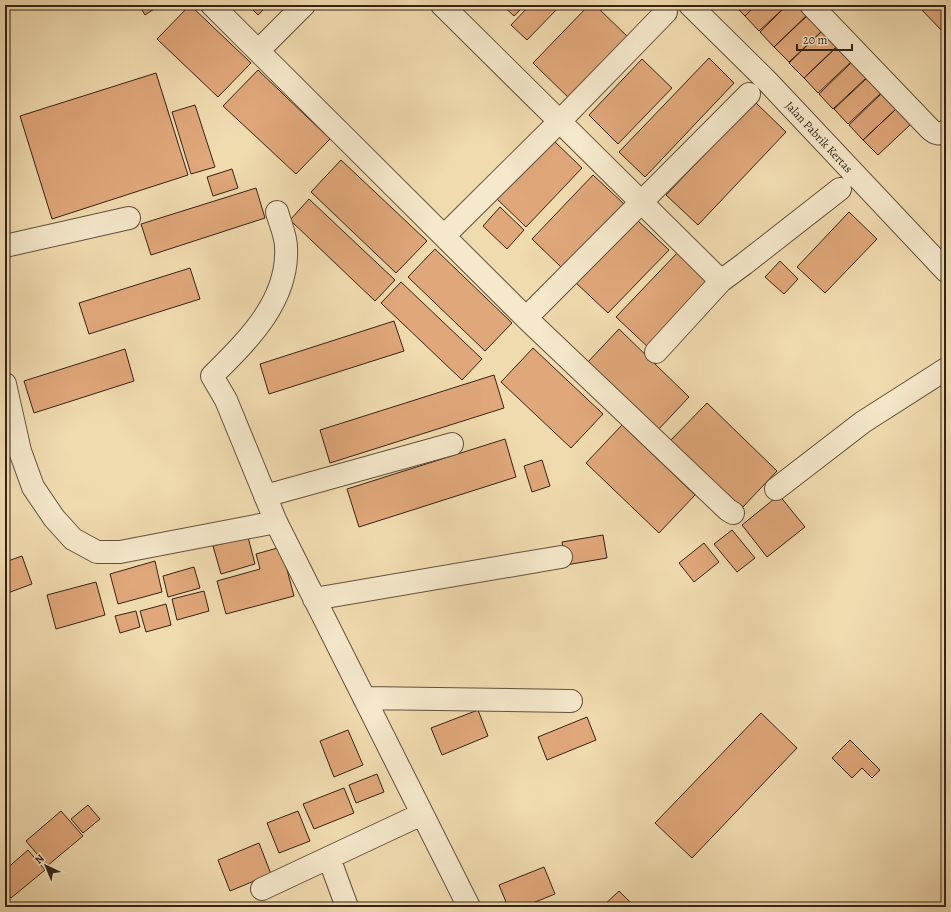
<svg xmlns="http://www.w3.org/2000/svg" width="951" height="912" viewBox="0 0 951 912" font-family="Alegreya,serif">
<style>
.building{fill:#e0a77a;stroke:#342316}
.lines{fill:none;stroke-linecap:round;stroke-linejoin:round}
.minor-casing{stroke:#63513c;stroke-width:24}
.minor{stroke:#f5e8cb;stroke-width:22}
.labels{text-anchor:middle;stroke-width:3.5;stroke-linejoin:round;paint-order:stroke}
.street-label{font-size:12px;fill:#342316;stroke:#f5e8cb}
</style>
<rect width="100%" height="100%" fill="#f0dbaf"/>
<filter id="stains"><feTurbulence type="fractalNoise" baseFrequency=".005" numOctaves="4"/><feColorMatrix values="0 0 0 0 .2 0 0 0 0 .09 0 0 0 0 .02 0 0 0 .5 -.17"/></filter>
<radialGradient id="worn" r=".72"><stop offset=".6" stop-color="#630" stop-opacity="0"/><stop offset="1" stop-color="#630" stop-opacity=".3"/></radialGradient>
<path class="building" d="M139,5H160L145,15Z
M190,5L251,63L218,97L157,39Z
M248,5H268L258,15Z
M502,5H525L514,16Z
M530,5H561L527,40L511,25Z
M589,5H595L632,41L574,103L533,63Z
M734,5H756L745,16Z
M756,5H787L759,31L745,16Z
M787,5H797L807,15L774,47L760,32Z
M918,5H946V35L918,6Z
M807,16L822,31L789,62L774,47Z
M822,31L837,46L804,78L789,63Z
M837,47L851,62L818,93L804,78Z
M709,58L734,83L645,177L619,152Z
M642,59L672,88L618,144L589,115Z
M852,62L866,78L833,109L819,94Z
M258,70L330,139L296,174L223,106Z
M156,73L188,175L52,219L20,116Z
M867,78L881,93L848,124L834,109Z
M882,93L896,109L863,140L849,125Z
M755,102L786,132L698,225L666,195Z
M195,105L215,167L191,174L172,112Z
M896,109L911,124L878,155L863,140Z
M552,139L582,168L526,227L496,198Z
M341,160L427,241L396,273L311,192Z
M232,169L238,188L213,196L207,177Z
M593,175L624,204L562,268L532,239Z
M256,188L265,218L151,255L141,224Z
M309,199L395,280L375,301L290,220Z
M500,207L524,230L507,249L483,226Z
M849,212L877,239L825,293L797,267Z
M636,219L669,250L608,313L575,282Z
M435,249L512,323L485,351L408,277Z
M680,250L714,282L650,349L616,317Z
M780,261L798,279L784,294L765,277Z
M190,268L200,299L89,334L79,303Z
M401,282L482,359L462,380L381,303Z
M394,321L404,351L269,394L260,364Z
M619,329L689,397L657,431L586,364Z
M533,348L603,414L571,448L501,382Z
M125,349L134,381L34,413L24,381Z
M494,375L504,408L330,463L320,430Z
M707,403L777,471L741,509L670,441Z
M622,425L695,495L659,533L586,463Z
M505,439L516,477L359,527L347,489Z
M542,460L550,486L532,492L524,466Z
M779,495L805,527L767,557L742,525Z
M732,530L755,558L737,572L714,544Z
M603,535L607,558L566,565L562,542Z
M248,537L255,564L221,574L213,546Z
M704,543L719,562L694,582L679,563Z
M281,547L294,596L226,614L217,581L260,569L256,554Z
M22,556L32,584L5,594V562Z
M155,561L162,592L118,604L110,574Z
M194,567L200,588L168,597L163,576Z
M96,582L105,615L56,629L47,595Z
M204,591L209,611L177,620L172,599Z
M166,604L171,625L146,632L140,611Z
M136,611L140,627L120,633L115,616Z
M478,710L488,736L442,755L431,728Z
M761,713L797,748L692,858L655,823Z
M587,717L596,740L547,760L538,737Z
M348,730L363,765L334,777L320,741Z
M850,740L880,770L872,778L862,768L852,778L832,758Z
M377,774L384,792L356,803L349,785Z
M344,788L354,813L314,829L303,804Z
M88,805L100,819L83,833L71,819Z
M61,811L83,836L47,866L26,841Z
M298,811L310,841L279,853L267,823Z
M259,843L271,874L230,891L218,860Z
M28,850L45,870L11,898L5,891V870Z
M544,867L555,894L523,907H508L499,885Z
M619,891L635,907H602Z"/>
<g class="lines">
<defs>
<path id="minor" d="M212,5L526,318L728,510L733,513
M442,5L721,281L744,264L840,189
M690,5L767,81L946,271
M811,5L930,129C935,134 940,135 946,131
M258,51L304,5
M277,212C280,223 286,236 286,247C289,301 247,341 212,376L226,400L276,522L469,907
M444,236L559,122L666,12
M5,246L129,218
M526,318L749,94
M656,352L721,281
M5,384L20,451L33,487L54,518L73,539L97,552H120L276,522
M776,489L863,422L946,369
M265,496L452,444
M314,599L561,557
M364,698L571,701
M329,858L347,907
M262,889L422,814"/>
</defs>
<use href="#minor" class="minor-casing"/>
<use href="#minor" class="minor"/>
</g>
<g class="labels">
<g class="street-label">
<text transform="translate(819 137) rotate(47)" y="4">Jalan Pabrik Kertas</text>
</g>
</g>
<rect width="951" height="912" fill="none" stroke="#f0dbaf" stroke-width="20"/>
<rect x="6" y="6" width="939" height="900" fill="none" stroke="#342316" stroke-width="2"/>
<rect x="10" y="10" width="931" height="892" fill="none" stroke="#342316"/>
<g transform="translate(46 866) rotate(316)" stroke="#f5e8cb" stroke-width="3" paint-order="stroke">
<path d="M0-3L7 15L0 10L-7 15Z" fill="#342316"/>
<text y="-6" font-size="11" font-weight="bold" text-anchor="middle" fill="#342316">N</text>
</g>
<path d="M797 44v6h55v-6" fill="none" stroke="#342316" stroke-width="2"/>
<text x="803" y="44" font-size="12" fill="#342316" stroke="#f5e8cb" stroke-width="3" paint-order="stroke">20 m</text>
<rect width="100%" height="100%" filter="url(#stains)"/>
<rect width="100%" height="100%" fill="url(#worn)"/>
</svg>
